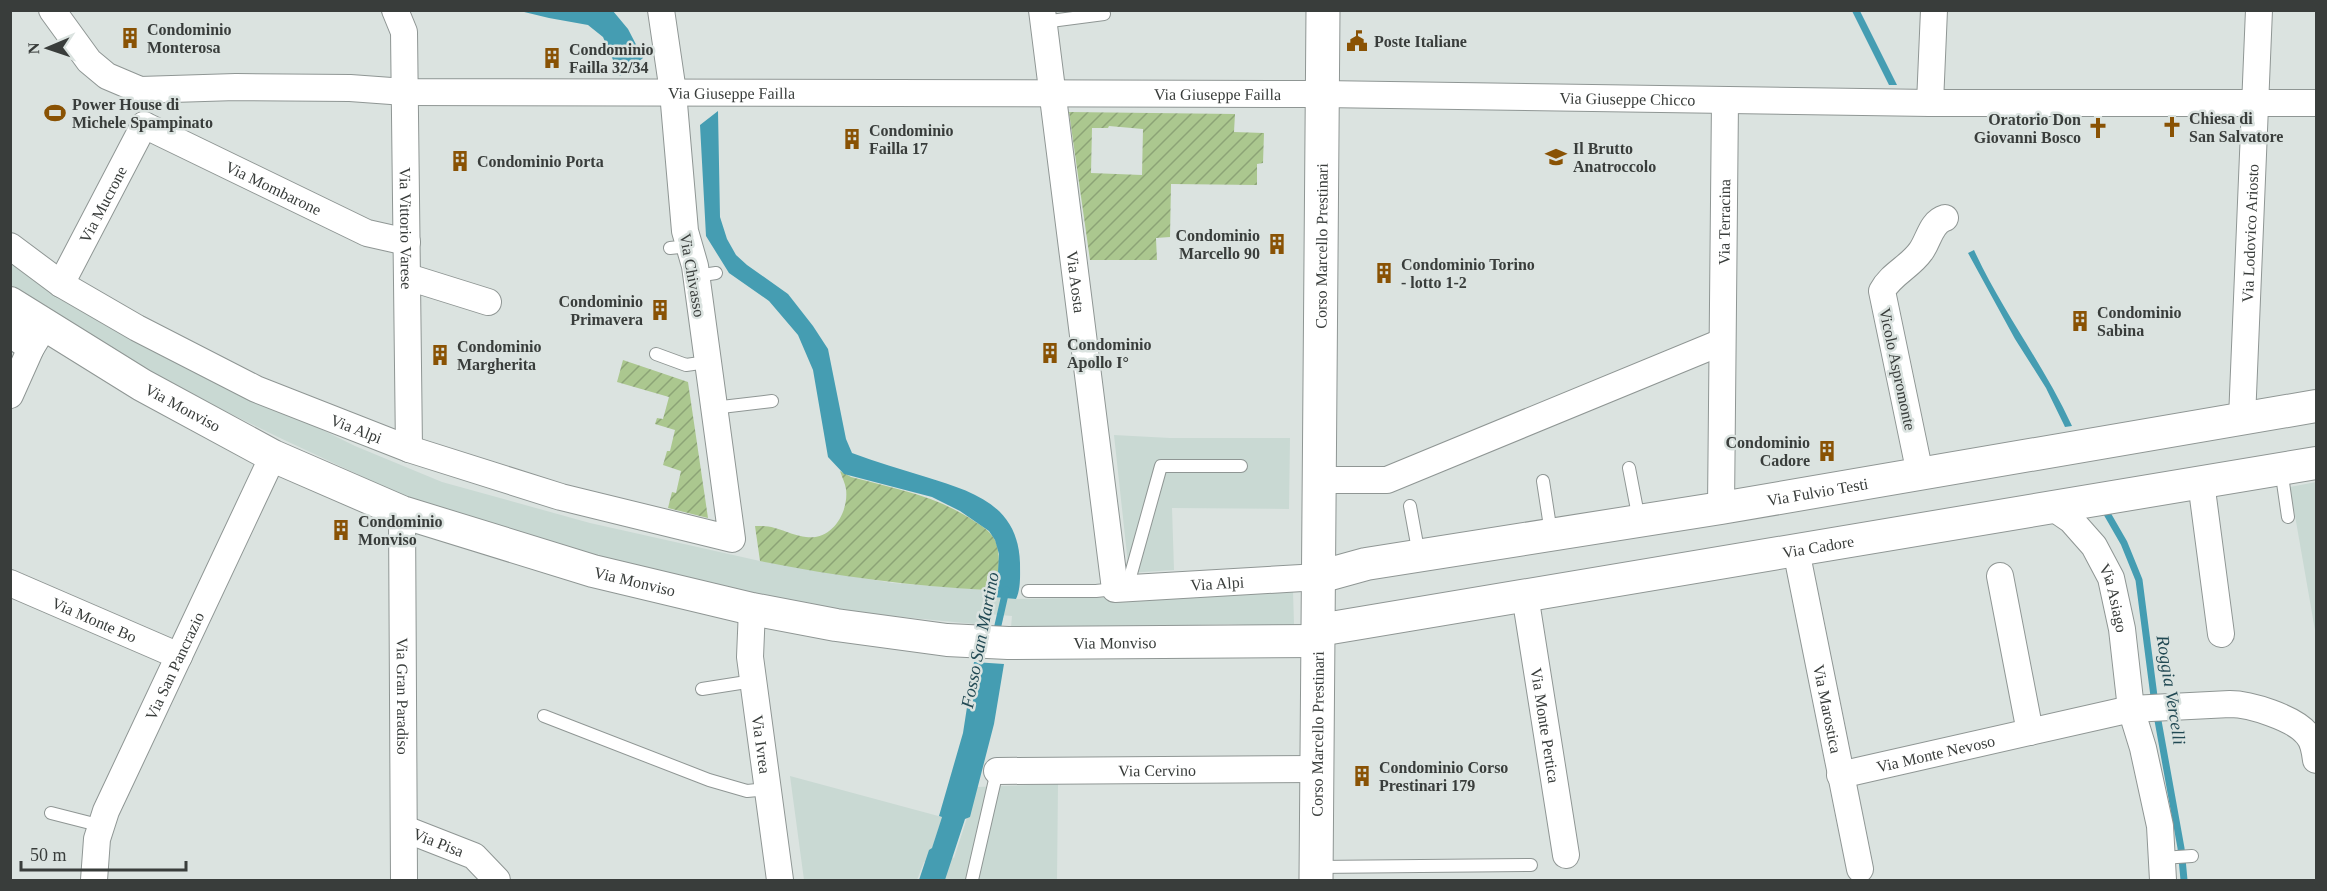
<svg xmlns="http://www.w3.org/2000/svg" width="2327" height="891" viewBox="0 0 2327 891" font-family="Georgia,serif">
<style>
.built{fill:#c9d9d3}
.garden{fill:url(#garden-furrows);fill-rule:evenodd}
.water{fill:#459db2}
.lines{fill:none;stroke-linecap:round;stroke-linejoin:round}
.stream{stroke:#459db2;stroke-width:7}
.service-casing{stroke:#8f9694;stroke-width:14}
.minor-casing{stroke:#8f9694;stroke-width:28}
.tertiary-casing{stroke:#8f9694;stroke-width:34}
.secondary-casing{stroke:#8f9694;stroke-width:35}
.service{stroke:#fff;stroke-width:12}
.minor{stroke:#fff;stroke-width:26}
.tertiary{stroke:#fff;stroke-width:32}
.secondary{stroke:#fff;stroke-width:33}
.labels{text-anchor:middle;stroke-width:5;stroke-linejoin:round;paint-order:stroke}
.poi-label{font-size:16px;font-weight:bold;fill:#393d3b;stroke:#dbe3e0;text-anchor:start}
.street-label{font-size:16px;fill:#393d3b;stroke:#dbe3e0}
.water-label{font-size:18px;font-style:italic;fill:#214953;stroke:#dbe3e0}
</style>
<defs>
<pattern id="garden-furrows" width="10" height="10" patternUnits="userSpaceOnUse" patternTransform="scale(1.5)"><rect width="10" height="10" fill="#abc78f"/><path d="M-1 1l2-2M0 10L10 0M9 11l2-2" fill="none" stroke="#8ca376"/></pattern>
</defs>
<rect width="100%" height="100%" fill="#dbe3e0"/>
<path class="built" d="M10,261L171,355L355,446L442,482L590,523L760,561L893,583L987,590L992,591L993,597L1016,599L1193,596L1293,591L1294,624L1282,627L1228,624L1067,629L1011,627L1012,616L988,614L985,625L808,608L555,548L425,506L278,437L147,373L52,314L11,285Z
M1114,435L1170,438H1290L1289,509L1172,508L1174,570L1129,573Z
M2316,482V636L2290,487Z
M790,776L942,817L932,849L954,858L977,787L1058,784L1057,880H945L948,870L924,862L917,880H804Z"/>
<path class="garden" d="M1069,112L1235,114L1234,132L1264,133L1263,163L1257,164V185L1171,184L1170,237L1156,238L1157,260H1090ZM1109,126L1143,129L1142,175L1091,173L1092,128H1108Z
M623,360L688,382L708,518L668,508L672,492L676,493L681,471L663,465L667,451H670L675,430L655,424L657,418L663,419L669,397L617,382Z
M840,471L851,477C896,489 935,495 974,521C982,526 990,531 995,540C1000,551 999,564 998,576H987V590C911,586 835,576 760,561L755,526C779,525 785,534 806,537C832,541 849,512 846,489C845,483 842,477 840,471Z"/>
<path class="water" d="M520,11H613L628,29L643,58L620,76L603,37L588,25L549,18Z
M1852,11H1860L1897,85H1889Z
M718,111L720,217L727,239L736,255L747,265L788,294L813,326L828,349L846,439L852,453C876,462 901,469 926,477C974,492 1018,505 1020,563C1020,574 1021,589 1016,599L993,597L997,589L999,554L995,540L989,531L960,511L932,497L844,474L828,457L813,370L798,335L769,301L729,273L706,236L700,125Z
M1974,250C2002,311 2044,365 2072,426L2065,427L2046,388L2015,339L1968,253Z
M974,662L1004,664L994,724L970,817L965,819L945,880H919L929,850L932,848L942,817L939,816L963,733Z"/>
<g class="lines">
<path class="stream" d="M2105,510L2124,543L2139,580L2155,704L2181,848L2184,880
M996,634L1006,590"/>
<defs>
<path id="service" d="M1043,22L1104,14
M670,248L689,246
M696,276L716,273
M656,354L686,365L707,362
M713,408L772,401
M1629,468L1639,520
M2281,469L2288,517
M1543,481L1551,533
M1410,506L1419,555
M1127,588L1161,466H1241
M1028,591H1096L1115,589
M702,689L753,681
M544,716L709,780L747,791L768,789
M51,813L102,826
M2162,858L2192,856
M1316,867L1531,865
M972,880L997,771"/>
<g id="minor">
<path id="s1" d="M52,10L89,61L107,76L140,90L236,87L350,88L405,92L1322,94L1930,103H2316"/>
<path id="s2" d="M395,10L404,32L409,449"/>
<path id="s3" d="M1042,10L1115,589L1319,577"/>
<path d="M1930,103L1934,10"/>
<path id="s4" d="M144,125L367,233L407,242"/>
<path id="s5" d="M10,246L61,284L137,328L256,389L409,449L561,497L732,539L695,266L685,231L673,92L661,10"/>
<path d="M408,277L488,302"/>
<path id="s6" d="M61,284L144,125"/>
<path d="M10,334L31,348"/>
<path d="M10,395L31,348L45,325"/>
<path id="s7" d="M2242,419L2259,10"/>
<path d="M1920,474L1882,291C1891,274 1910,267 1921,251C1929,240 1931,222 1945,218"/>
<path d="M1319,480H1387L1722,342"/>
<path d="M2201,482L2221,634"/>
<path id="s8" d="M2052,507L2071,520L2094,546L2111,578L2122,629L2131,709L2143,748L2160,826L2163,880"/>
<path id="s9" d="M1721,508L1725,100"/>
<path id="s10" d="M402,512L404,880"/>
<path id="s11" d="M1796,550L1860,869"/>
<path d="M2000,576L2030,732"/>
<path id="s12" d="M10,583L179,656"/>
<path id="s13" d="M1525,595L1566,855"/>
<path id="s14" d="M752,609L750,657L780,880"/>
<path id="s15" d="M997,771L1317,769"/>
<path id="s16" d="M1840,775L2131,709L2230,704C2250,704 2294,718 2307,734C2313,740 2315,752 2316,760"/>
<path id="s17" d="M405,829L474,856L497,880"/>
<path id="s18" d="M94,880L97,839L106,811L273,456"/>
</g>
<g id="tertiary">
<path id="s19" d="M10,303L142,385L273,456L402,512L593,571L752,609L836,625L947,640L1008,643L1318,641"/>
<path id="s20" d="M1319,577L1366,564L1721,508L2316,406"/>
<path id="s21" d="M1319,630L2316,463"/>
</g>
<g id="secondary">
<path id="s22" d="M1316,880L1323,10"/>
</g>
</defs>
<use href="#service" class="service-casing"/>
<use href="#minor" class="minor-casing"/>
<use href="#tertiary" class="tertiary-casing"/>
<use href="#secondary" class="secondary-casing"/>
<use href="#service" class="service"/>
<use href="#minor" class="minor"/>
<use href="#tertiary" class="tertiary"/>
<use href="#secondary" class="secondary"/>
</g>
<defs>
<symbol id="building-bare" viewBox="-9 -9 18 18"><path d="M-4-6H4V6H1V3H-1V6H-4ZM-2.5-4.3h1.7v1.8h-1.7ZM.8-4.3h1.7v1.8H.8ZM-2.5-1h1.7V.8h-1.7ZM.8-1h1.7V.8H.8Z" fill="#895204" stroke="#dbe3e0" stroke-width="2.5" paint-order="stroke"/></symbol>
<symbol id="civic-bare" viewBox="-9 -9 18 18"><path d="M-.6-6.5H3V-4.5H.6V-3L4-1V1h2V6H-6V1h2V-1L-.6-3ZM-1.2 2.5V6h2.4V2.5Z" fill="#895204" stroke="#dbe3e0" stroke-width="2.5" paint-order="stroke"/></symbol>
<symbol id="stadium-bare" viewBox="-9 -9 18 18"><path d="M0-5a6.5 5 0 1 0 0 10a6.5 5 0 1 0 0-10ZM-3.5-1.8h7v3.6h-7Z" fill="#895204" stroke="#dbe3e0" stroke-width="2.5" paint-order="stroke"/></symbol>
<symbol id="church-bare" viewBox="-9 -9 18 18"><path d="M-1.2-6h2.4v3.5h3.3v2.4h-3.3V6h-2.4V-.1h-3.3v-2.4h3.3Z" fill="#895204" stroke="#dbe3e0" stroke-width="2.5" paint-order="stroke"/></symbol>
<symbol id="school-bare" viewBox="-9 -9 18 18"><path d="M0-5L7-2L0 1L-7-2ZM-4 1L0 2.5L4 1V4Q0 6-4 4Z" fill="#895204" stroke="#dbe3e0" stroke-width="2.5" paint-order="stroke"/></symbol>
</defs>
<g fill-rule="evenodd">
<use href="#building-bare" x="115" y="23" width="30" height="30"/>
<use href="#civic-bare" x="1342" y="26" width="30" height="30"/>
<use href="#building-bare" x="537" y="43" width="30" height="30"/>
<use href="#stadium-bare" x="40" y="98" width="30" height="30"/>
<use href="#church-bare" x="2157" y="112" width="30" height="30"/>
<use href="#church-bare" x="2083" y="113" width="30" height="30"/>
<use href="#building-bare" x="837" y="124" width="30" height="30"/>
<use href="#school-bare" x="1541" y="142" width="30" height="30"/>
<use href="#building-bare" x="445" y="146" width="30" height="30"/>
<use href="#building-bare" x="1262" y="229" width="30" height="30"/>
<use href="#building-bare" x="1369" y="258" width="30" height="30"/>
<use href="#building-bare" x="645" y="295" width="30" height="30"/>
<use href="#building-bare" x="2065" y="306" width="30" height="30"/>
<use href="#building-bare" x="1035" y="338" width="30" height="30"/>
<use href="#building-bare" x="425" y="340" width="30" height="30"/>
<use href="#building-bare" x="1812" y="436" width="30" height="30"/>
<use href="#building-bare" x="326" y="515" width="30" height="30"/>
<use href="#building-bare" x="1347" y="761" width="30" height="30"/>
</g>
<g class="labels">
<g class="poi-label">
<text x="147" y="35">Condominio<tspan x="147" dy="18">Monterosa</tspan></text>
<text x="1374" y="47">Poste Italiane</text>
<text x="569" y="55">Condominio<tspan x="569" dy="18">Failla 32/34</tspan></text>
<text x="72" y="110">Power House di<tspan x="72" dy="18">Michele Spampinato</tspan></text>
<text x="2189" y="124">Chiesa di<tspan x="2189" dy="18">San Salvatore</tspan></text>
<text x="2081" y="125" text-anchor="end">Oratorio Don<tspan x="2081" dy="18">Giovanni Bosco</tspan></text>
<text x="869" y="136">Condominio<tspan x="869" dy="18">Failla 17</tspan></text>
<text x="1573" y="154">Il Brutto<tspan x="1573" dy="18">Anatroccolo</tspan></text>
<text x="477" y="167">Condominio Porta</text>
<text x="1260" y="241" text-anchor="end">Condominio<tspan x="1260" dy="18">Marcello 90</tspan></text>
<text x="1401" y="270">Condominio Torino<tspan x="1401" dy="18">- lotto 1-2</tspan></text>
<text x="643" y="307" text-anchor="end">Condominio<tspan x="643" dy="18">Primavera</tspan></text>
<text x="2097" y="318">Condominio<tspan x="2097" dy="18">Sabina</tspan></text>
<text x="1067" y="350">Condominio<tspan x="1067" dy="18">Apollo I°</tspan></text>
<text x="457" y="352">Condominio<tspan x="457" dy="18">Margherita</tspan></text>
<text x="1810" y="448" text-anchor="end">Condominio<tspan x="1810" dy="18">Cadore</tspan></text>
<text x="358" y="527">Condominio<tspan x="358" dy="18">Monviso</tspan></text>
<text x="1379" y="773">Condominio Corso<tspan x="1379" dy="18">Prestinari 179</tspan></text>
</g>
<g class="street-label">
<text dy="6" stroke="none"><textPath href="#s1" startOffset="714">Via Giuseppe Failla</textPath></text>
<text dy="6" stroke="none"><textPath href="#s1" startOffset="1200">Via Giuseppe Failla</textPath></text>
<text dy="6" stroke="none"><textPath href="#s1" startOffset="1610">Via Giuseppe Chicco</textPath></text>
<text dy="6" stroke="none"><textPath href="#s4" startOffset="144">Via Mombarone</textPath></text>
<text dy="6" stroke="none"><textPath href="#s6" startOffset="90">Via Mucrone</textPath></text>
<text dy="6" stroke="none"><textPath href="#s9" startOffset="286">Via Terracina</textPath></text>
<text dy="6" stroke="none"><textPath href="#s2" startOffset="220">Via Vittorio Varese</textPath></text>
<text dy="6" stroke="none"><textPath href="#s7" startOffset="186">Via Lodovico Ariosto</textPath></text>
<text dy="6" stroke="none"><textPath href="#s22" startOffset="634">Corso Marcello Prestinari</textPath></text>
<text transform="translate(693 275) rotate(80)" y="6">Via Chivasso</text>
<text dy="6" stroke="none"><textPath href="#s3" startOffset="274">Via Aosta</textPath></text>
<text transform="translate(1898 369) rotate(78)" y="6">Vicolo Aspromonte</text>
<text dy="6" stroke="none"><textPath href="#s19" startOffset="202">Via Monviso</textPath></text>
<text dy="6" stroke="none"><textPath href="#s5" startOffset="393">Via Alpi</textPath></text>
<text dy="6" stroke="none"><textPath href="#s20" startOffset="506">Via Fulvio Testi</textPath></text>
<text dy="6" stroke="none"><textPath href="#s21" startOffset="506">Via Cadore</textPath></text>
<text dy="6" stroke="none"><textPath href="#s19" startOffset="688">Via Monviso</textPath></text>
<text dy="6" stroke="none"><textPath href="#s3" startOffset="686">Via Alpi</textPath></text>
<text dy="6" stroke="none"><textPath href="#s8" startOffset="114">Via Asiago</textPath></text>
<text dy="6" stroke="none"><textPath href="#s12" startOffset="92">Via Monte Bo</textPath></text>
<text dy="6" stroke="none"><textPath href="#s19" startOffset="1174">Via Monviso</textPath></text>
<text dy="6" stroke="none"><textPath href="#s18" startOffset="231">Via San Pancrazio</textPath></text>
<text dy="6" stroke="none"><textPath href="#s10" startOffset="184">Via Gran Paradiso</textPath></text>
<text dy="6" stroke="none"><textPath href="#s11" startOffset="162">Via Marostica</textPath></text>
<text dy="6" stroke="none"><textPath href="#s13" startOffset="132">Via Monte Pertica</textPath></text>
<text dy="6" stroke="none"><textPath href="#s22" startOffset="146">Corso Marcello Prestinari</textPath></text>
<text dy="6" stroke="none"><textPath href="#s14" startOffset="136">Via Ivrea</textPath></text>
<text dy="6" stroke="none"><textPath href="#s16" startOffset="98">Via Monte Nevoso</textPath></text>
<text dy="6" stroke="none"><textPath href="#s15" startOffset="160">Via Cervino</textPath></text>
<text dy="6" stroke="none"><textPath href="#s17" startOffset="36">Via Pisa</textPath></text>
</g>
<g class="water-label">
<text transform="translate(980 640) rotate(-79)" y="6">Fosso San Martino</text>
<text transform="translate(2171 690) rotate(81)" y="6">Roggia Vercelli</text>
</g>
</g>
<rect width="2327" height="891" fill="none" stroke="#393d3b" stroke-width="24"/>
<g transform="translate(48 48) rotate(268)" stroke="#dbe3e0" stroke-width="4.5" paint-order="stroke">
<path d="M0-4.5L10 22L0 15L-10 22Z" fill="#393d3b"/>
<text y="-9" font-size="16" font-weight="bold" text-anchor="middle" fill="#393d3b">N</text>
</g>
<path d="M21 861v9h165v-9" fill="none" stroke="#393d3b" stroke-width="3"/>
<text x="30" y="861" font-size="18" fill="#393d3b" stroke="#dbe3e0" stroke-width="4.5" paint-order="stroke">50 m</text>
</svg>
